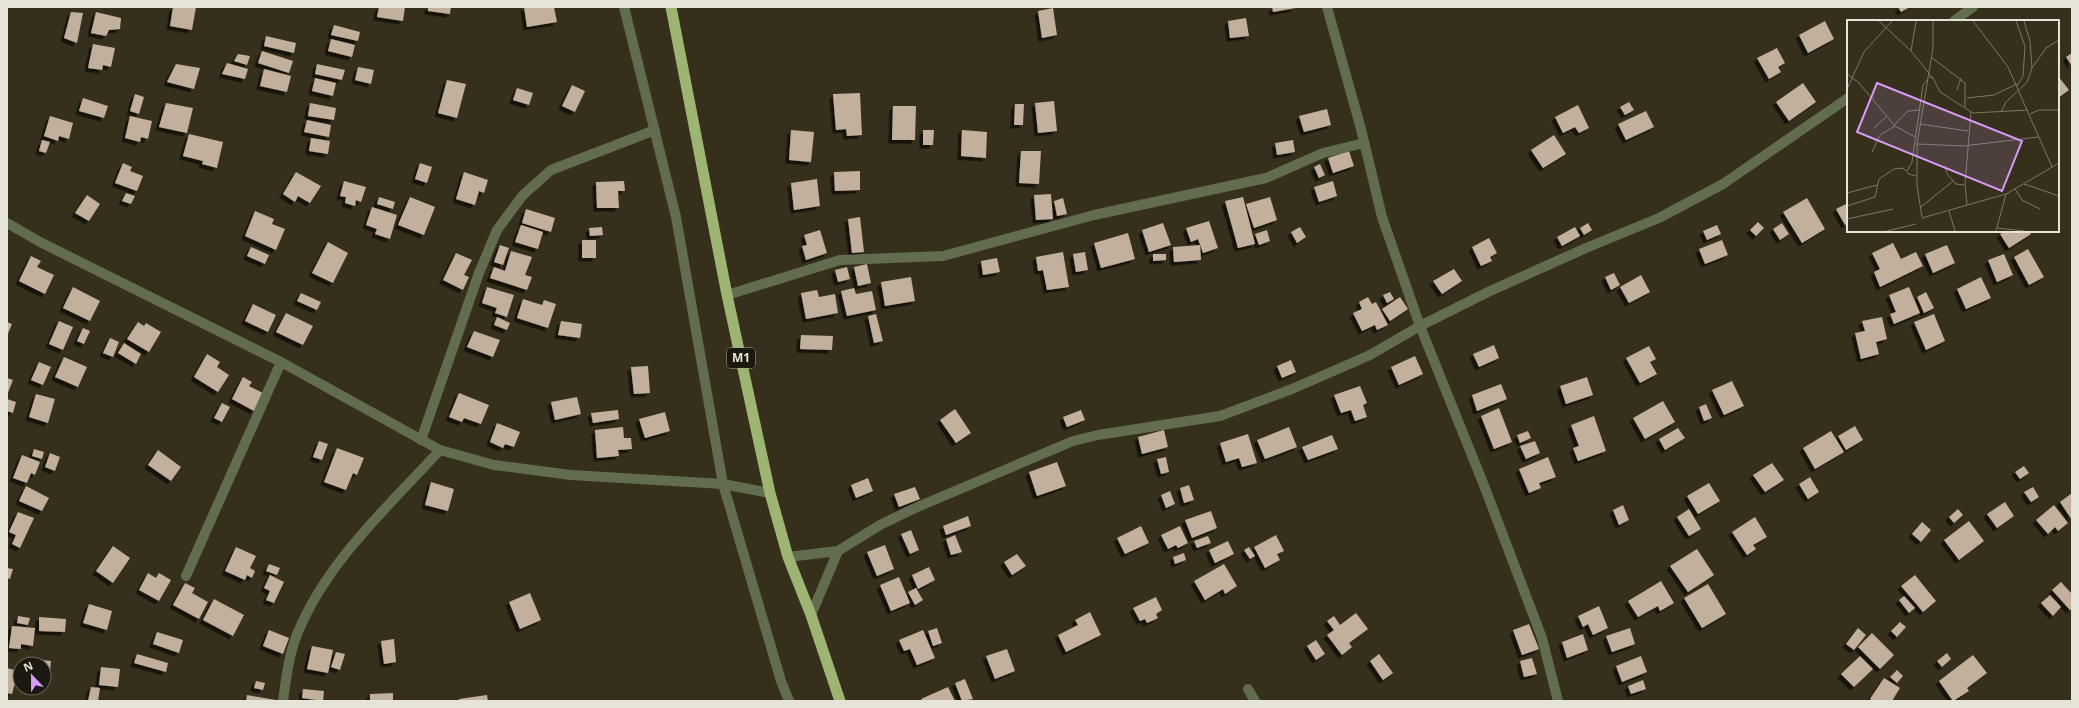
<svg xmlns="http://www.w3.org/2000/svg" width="2079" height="708" viewBox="0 0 2079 708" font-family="'Open Sans',sans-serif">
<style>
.building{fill:#c2af9c;filter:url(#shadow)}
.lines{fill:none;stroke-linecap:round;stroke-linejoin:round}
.minor{stroke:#626c4f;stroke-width:10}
.trunk{stroke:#9eb472;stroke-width:11}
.labels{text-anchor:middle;stroke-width:4;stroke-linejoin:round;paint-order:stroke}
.shield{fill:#1a180f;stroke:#a9a69b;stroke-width:1}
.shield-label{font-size:12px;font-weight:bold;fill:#e6e3d7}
.inset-road{fill:none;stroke:#7c7766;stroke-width:1}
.view{fill:#d89bf8;fill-opacity:0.15;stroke:#d89bf8;stroke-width:2}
.inset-edge{fill:none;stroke:#e6e3d7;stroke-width:2}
</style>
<defs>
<filter id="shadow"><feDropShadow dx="-3.5" dy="3.5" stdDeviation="0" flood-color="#0009"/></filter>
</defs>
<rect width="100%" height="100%" fill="#352f1b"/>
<path class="building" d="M173,7H196L192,30L170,26Z
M379,7H405L403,21L377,17Z
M428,7H451L450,14L428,11Z
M524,7H554L557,22L527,27Z
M1272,7H1296V8L1273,12Z
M1898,7H1910L1901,12Z
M1053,8L1057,35L1042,38L1038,11Z
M71,12L83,13L77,43L64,38Z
M96,12L121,18L120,29L109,30L106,36L91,33Z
M1246,18L1249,36L1230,38L1228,21Z
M1825,21L1834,39L1808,53L1799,35Z
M334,25L360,32L358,41L331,35Z
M266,36L296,43L294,53L264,46Z
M331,39L355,45L352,57L328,51Z
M93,44L115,48L111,67L103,65L102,70L88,68Z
M1777,48L1785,63L1778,67L1781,72L1769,79L1757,58Z
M262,51L293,61L289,73L258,63Z
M2072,53V66L2066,57Z
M238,54L250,56L247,65L234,61Z
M227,63L248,69L245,79L222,74Z
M176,64L200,68L194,89L167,82Z
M317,64L345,70L342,80L315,74Z
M358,67L374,70L371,84L355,80Z
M264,69L291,76L287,92L260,86Z
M2058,76L2069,90L2058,98Z
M315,78L336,83L333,96L312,91Z
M447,80L466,84L457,118L438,113Z
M1803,83L1816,102L1789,121L1776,102Z
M572,85L585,91L575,112L562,106Z
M517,88L533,93L529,105L513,100Z
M860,93L862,135L847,136L846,129L836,130L833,94Z
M135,94L144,97L139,114L130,111Z
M83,98L108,106L104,118L79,111Z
M1054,101L1057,131L1038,133L1035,103Z
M1629,102L1634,110L1625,115L1620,107Z
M166,103L193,108L187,133L159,127Z
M310,103L336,108L334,120L308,116Z
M1015,104H1024L1023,125H1014Z
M1578,105L1589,128L1579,133L1575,127L1563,133L1555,117Z
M893,106H916L915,140H892Z
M1327,109L1331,125L1304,132L1299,116Z
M1646,111L1654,127L1626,140L1618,124Z
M50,116L73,123L69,139L59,136L58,141L44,136Z
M130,116L152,121L148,139L141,137L140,142L125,138Z
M307,120L331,125L329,137L304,132Z
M791,130L814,132L811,162L789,160Z
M923,130H934L933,145H923Z
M962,130L987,132L986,158L961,156Z
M189,134L223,142L217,168L202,164L203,161L183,156Z
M1554,135L1566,154L1543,168L1531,150Z
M311,138L330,141L328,154L309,151Z
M42,140L50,142L46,153L39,151Z
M1293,140L1295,152L1277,155L1275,143Z
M1021,151H1041L1039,184L1019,183Z
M1349,151L1354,166L1333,173L1328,158Z
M123,163L132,167L130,171L143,176L137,191L115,183Z
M420,163L432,167L427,183L415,179Z
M1320,164L1325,175L1319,178L1314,167Z
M860,171V190L835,191L834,172Z
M296,172L321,186L310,203L298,196L295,202L283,194Z
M464,172L488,180L484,193L479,191L475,205L456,199Z
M817,179L820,206L794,210L791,183Z
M344,181L366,187L361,202L356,200L355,206L345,203L346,197L340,196Z
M624,181L625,191H618L619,208H597L596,182Z
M1333,181L1337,196L1319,202L1314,187Z
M126,193L135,196L131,204L122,201Z
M1051,194L1053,219L1036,220L1034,195Z
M87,195L100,204L89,221L75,213Z
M379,197L395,202L393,209L377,204Z
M410,197L435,207L424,235L398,225Z
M1243,197L1255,244L1238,248L1225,201Z
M1270,197L1277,220L1254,228L1246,204Z
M1063,198L1067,214L1057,216L1054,201Z
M1807,198L1825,229L1802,243L1783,212Z
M1848,203V223L1845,225L1836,209Z
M372,207L397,215L390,239L375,234L377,229L366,225Z
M526,209L555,218L551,232L522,223Z
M255,211L274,219L272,224L285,229L276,250L245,236Z
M860,217L864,252L852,253L848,219Z
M1209,221L1218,248L1203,253L1198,239L1191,242L1186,228Z
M1758,222L1764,228L1756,236L1750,230Z
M1163,223L1171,245L1149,252L1142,230Z
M1588,223L1592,230L1584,235L1580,228Z
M1782,223L1789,234L1780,240L1773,229Z
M521,225L543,232L538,249L515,242Z
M1717,225L1721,234L1707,240L1703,231Z
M602,227L603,235L590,236L589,228Z
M1300,227L1306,237L1297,243L1291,232Z
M1575,227L1580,236L1562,246L1557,237Z
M820,230L827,253L806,260L802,246L807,245L804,235Z
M1267,230L1270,241L1259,245L1255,234Z
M2006,231H2029L2031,234L2009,248L2000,234Z
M1128,233L1135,259L1101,268L1094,243Z
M1489,238L1497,253L1490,257L1492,261L1481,266L1472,247Z
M582,240H596V258H582Z
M1722,240L1728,255L1705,264L1699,249Z
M328,242L348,253L333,283L312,273Z
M1893,243L1901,259L1916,252L1923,266L1880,287L1874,272L1880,269L1872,253Z
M500,245L509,248L503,265L494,262Z
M1200,245L1201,260L1174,262L1173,247Z
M1947,245L1955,263L1933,273L1925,254Z
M251,247L269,255L265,264L247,256Z
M2028,249L2044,277L2029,285L2014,257Z
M511,251L532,257L525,275L532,277L527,290L490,278L494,267L505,271Z
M1063,252L1069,287L1047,290L1043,270L1038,271L1036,257Z
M1085,252L1088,270L1076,272L1073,254Z
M456,253L472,260L464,275L469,277L463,290L443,280Z
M1153,254H1166V260L1153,261Z
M2004,254L2013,275L1997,282L1988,260Z
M31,256L41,261L37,267L54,275L45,294L19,281Z
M997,258L1000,272L983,275L981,261Z
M867,264L871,283L858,286L854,267Z
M847,267L850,279L838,282L835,270Z
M1454,269L1462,281L1442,294L1433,281Z
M1614,273L1620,285L1611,290L1605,277Z
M1641,275L1650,292L1629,303L1620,287Z
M911,277L915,301L885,306L881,282Z
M1981,277L1991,298L1966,309L1957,289Z
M73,287L100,301L90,321L63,308Z
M487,287L514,295L507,317L495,313L497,308L482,303Z
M1909,287L1920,313L1894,324L1890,314L1896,312L1889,295Z
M854,288L856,294L872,291L876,310L847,316L841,291Z
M817,290L819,297L835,294L838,313L806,319L801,293Z
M1390,292L1394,299L1387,303L1383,295Z
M1926,292L1934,308L1924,313L1917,297Z
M301,293L321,302L317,310L297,301Z
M1368,297L1372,304L1376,302L1388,325L1377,330L1375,325L1362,331L1353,313L1362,309L1359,302Z
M1400,297L1408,309L1390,321L1382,309Z
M523,299L542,305L544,300L556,304L548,328L517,318Z
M253,304L276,315L268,332L245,321Z
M286,313L313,326L303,345L276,332Z
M876,314L883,341L874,343L868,316Z
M1934,314L1945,341L1926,350L1914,322Z
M497,317L510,323L507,330L494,325Z
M1882,317L1887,339L1876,342L1879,354L1861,359L1855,333L1865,331L1862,321Z
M59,321L73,327L63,350L49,344Z
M561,321L582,324L580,338L558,335Z
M7,322L12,324L7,336Z
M138,322L144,326L146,323L161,332L149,352L127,339Z
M83,328L90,331L84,344L77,341Z
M474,331L500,340L493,357L467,347Z
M801,335L833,336L832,350L800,349Z
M110,338L119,342L113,357L103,353Z
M124,343L141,354L136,364L118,353Z
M1494,345L1499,358L1479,367L1473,354Z
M1649,346L1656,359L1650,362L1657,374L1640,383L1626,358Z
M207,354L220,362L217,367L229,375L218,392L194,377Z
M1415,356L1423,374L1399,385L1391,367Z
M64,357L87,367L78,387L55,377Z
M1291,360L1296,372L1282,378L1277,366Z
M39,362L51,367L43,385L31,380Z
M648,366L650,393L634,394L631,367Z
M243,377L252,382L249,386L263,393L254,411L232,399Z
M1587,377L1593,395L1566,404L1560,386Z
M7,378L13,380L7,395Z
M1732,381L1744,406L1724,415L1712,390Z
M1501,384L1507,399L1477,411L1472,395Z
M1360,386L1367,403L1363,405L1367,417L1355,421L1351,410L1341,413L1334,395Z
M459,393L489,405L481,424L464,418L462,422L449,417Z
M36,394L55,399L48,423L29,417Z
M577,397L581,414L555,420L551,402Z
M7,399L16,402L13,413L7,411Z
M1663,401L1675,422L1645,439L1633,418Z
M222,403L230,407L222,422L214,418Z
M1706,404L1712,418L1704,421L1699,407Z
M1499,408L1512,442L1494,449L1481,416Z
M955,409L971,433L956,443L940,420Z
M618,410L619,419L593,423L591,413Z
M1081,410L1085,420L1067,427L1063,417Z
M665,412L670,431L645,438L639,419Z
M1594,416L1606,451L1578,461L1573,448L1579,446L1571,425Z
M497,423L520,432L514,447L505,444L503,448L490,442Z
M1855,426L1863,440L1846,450L1838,436Z
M623,427L624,438H631L632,449L618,450L619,456L597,458L595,430Z
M1289,427L1297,447L1265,459L1257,440Z
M1678,428L1685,438L1665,450L1659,439Z
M1164,430L1168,447L1142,454L1138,437Z
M1528,431L1531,438L1520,443L1517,435Z
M1831,431L1844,452L1815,469L1803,448Z
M1248,434L1257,463L1242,467L1239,458L1226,462L1220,443Z
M1332,435L1338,449L1308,460L1302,447Z
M319,441L328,444L322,460L313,457Z
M1535,441L1540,453L1526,459L1520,446Z
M337,448L364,458L357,475L353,473L346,490L324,482Z
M34,449L44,452L42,459L32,456Z
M158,450L181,467L171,481L148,465Z
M50,453L60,457L55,471L45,467Z
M22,455L40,462L35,475L31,473L27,483L13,478Z
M1166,457L1169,472L1161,474L1157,459Z
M1548,457L1556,477L1539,483L1541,488L1529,493L1519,469Z
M1057,462L1066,486L1037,496L1029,472Z
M1772,463L1784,480L1765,492L1753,475Z
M2024,466L2029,473L2020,479L2015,472Z
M1810,477L1819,492L1808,499L1799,484Z
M868,478L873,491L856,498L851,485Z
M431,482L454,489L448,511L425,505Z
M1709,483L1720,501L1698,514L1687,496Z
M1189,485L1194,500L1184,503L1180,488Z
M26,486L49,498L42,511L19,501Z
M915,487L920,499L899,507L894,494Z
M2033,487L2039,497L2031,502L2024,492Z
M1170,491L1175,504L1166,508L1161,495Z
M2072,493V520L2060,502Z
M2005,502L2014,516L1997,528L1987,514Z
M1623,505L1629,520L1619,525L1613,510Z
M2054,505L2068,523L2058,531L2055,527L2048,534L2036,520Z
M1689,509L1701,529L1689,536L1677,517Z
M1958,509L1963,515L1954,523L1949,517Z
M1211,511L1217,528L1192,538L1185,520Z
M18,512L34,518L20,548L12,544L16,535L9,532Z
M968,516L971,526L946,535L943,526Z
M1755,517L1767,537L1753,545L1756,549L1747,555L1732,532Z
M1969,521L1984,541L1959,560L1944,540Z
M1922,522L1931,530L1921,542L1912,534Z
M1141,526L1149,543L1125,554L1117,538Z
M1180,526L1188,543L1178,548L1176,545L1168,549L1161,535Z
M911,530L919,550L910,554L901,534Z
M955,535L962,552L951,555L946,539Z
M1276,535L1284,551L1277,554L1280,560L1265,568L1254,547Z
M1208,536L1211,543L1197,548L1194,541Z
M1228,541L1234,554L1215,563L1209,550Z
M885,545L894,569L877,576L867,552Z
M113,546L130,558L113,583L96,571Z
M236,547L256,556L250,568L255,571L252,578L247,575L245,580L225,571Z
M1249,547L1255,556L1250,559L1244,550Z
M1697,549L1714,575L1688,592L1670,566Z
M1184,553L1186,560L1175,564L1173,557Z
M1017,554L1026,566L1012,575L1004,562Z
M269,564L280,568L277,575L266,571Z
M1224,564L1237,586L1225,594L1223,589L1205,600L1194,581Z
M929,567L935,580L918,589L912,575Z
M7,568L13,569L10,579L7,578Z
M148,573L156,578L159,573L171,580L159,601L139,590Z
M270,575L284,582L274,603L266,600L270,591L264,588Z
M1915,575L1936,601L1923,612L1901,586Z
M899,577L910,603L891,611L880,585Z
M1661,581L1674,603L1660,611L1658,606L1638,617L1628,601Z
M2061,582L2072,594V609L2070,610L2052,590Z
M185,583L195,588L192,593L208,602L199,619L173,605Z
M1708,584L1726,614L1702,628L1684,598Z
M916,588L923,600L915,605L908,592Z
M530,593L541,620L520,629L509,602Z
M2050,595L2061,607L2053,616L2041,603Z
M1904,596L1915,608L1909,613L1899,600Z
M1156,597L1162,610L1156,614L1158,618L1147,623L1145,619L1140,621L1133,608Z
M214,599L244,615L233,636L203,620Z
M89,604L112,611L107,630L83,623Z
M1599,606L1608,628L1593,635L1588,624L1583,627L1578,616Z
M1090,612L1101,635L1066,652L1058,635L1078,625L1075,620Z
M1356,613L1368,629L1349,643L1352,647L1342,655L1327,635L1334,630L1327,621L1334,616L1340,625Z
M18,616L30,618L28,625L17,623Z
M39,617L66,619L65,632L39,631Z
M1900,622L1906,627L1897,637L1891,631Z
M1529,624L1539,649L1522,655L1513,630Z
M12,626L35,628L33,646L21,644V649L9,648Z
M937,628L942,643L933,646L928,631Z
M1630,628L1635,644L1612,652L1606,636Z
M1858,628L1866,635L1854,650L1846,644Z
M269,630L289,638L283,654L263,646Z
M923,630L935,658L917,665L910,649L904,651L899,640Z
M157,632L183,640L179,653L153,644Z
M1872,633L1894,655L1880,669L1858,647Z
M1583,634L1588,650L1567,658L1562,642Z
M394,639L396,662L384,664L381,641Z
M1316,640L1325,654L1316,660L1307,646Z
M312,646L333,650L328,673L307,669Z
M1007,649L1015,671L995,679L986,656Z
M336,652L345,654L340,670L331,667Z
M1947,653L1951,659L1942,667L1937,661Z
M137,654L168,663L166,672L134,663Z
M1379,654L1393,673L1383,680L1370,661Z
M1973,655L1987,673L1967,688L1969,691L1953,701L1939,681Z
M1641,656L1647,672L1622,682L1616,666Z
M1860,656L1873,669L1854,687L1841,674Z
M1532,658L1537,674L1524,677L1520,661Z
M33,659L51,661L50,672H44V664H32Z
M101,667L120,669L118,687L99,685Z
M7,668L18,671L12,694L7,693Z
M1897,670L1903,676L1897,683L1890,677Z
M1884,678L1900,688L1892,701H1873L1870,699Z
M965,679L973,699L962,701L955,683Z
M1643,680L1646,689L1631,694L1628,686Z
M256,681L265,683L263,690L254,688Z
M91,687L100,688L98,701H88Z
M948,687L955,701H922L921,699Z
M303,689L324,691L323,701L302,698Z
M393,693V701H370V694Z
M247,695L276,700V701H246Z
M487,695L488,701H459V699Z"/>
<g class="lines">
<path class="minor" d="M624,7L676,217L723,484L781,681L789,701
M1327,7L1361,129L1382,217L1420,326L1485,488L1542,638L1558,701
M1954,21L1973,7
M7,223L40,242L281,362L440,450L494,465L571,475L723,484L770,493
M727,295L840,260L943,256L1094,215L1266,178L1323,153L1364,143
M421,440L479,273L497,230L523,195L551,170L655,130
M788,557L838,551L880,525L915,508L1073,441L1098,435L1220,416L1292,389L1370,355L1420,326L1488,292L1586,248L1659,218L1723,184L1848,98
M186,576L281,362
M811,615L838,551
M1248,689L1255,701
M283,701C286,679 289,653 298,632C328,560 388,507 440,450"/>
<path class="trunk" d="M671,7L727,295L770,493L788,557L811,615L840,701"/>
</g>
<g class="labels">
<rect class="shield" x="727" y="348" width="28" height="20" rx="3"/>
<g class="shield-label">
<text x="741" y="362">M1</text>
</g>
</g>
<g transform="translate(1847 20)">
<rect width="212" height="212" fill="#352f1b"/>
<path class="inset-road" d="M32,1L64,31L86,58M126,1L161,47L205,147M169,1L178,26L176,56L170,66M177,1L183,21L185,48M64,31L69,1M84,37L118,63V87M0,54L12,63L48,106L68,117M82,57L86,58L93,72L126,93L181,90M0,69L17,32L45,1M110,70L114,58M120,78L147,75L170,64M154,92L159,82L180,62L185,48L199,28L212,20M183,94L192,90H212M73,104L121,111M47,105L61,91L72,90M27,108L40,96M70,124L116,126L191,117M25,132L33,115L48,106M98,146L100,154L109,164L117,165M60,151L65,142L76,65L81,59M177,164L212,176M168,169L175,180L193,189M0,173L30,165M120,185L118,164L124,92M0,186L28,177L32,159L47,149L56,148L62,154L69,156M74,187L106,161M102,191L108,211M75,197L70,166V124L86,28V1M75,198L159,174L212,143M0,199L46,189M150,208L177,211M40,211L69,204M149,211L159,174"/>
<path class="view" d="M30,63L175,121L155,171L10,112Z"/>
<rect width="212" height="212" class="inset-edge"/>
</g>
<rect width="2079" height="708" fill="none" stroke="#e6e3d7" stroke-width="16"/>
<g transform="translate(32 676) rotate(338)"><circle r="19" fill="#1a180f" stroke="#6c695f"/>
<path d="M0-3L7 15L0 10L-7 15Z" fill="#d89bf8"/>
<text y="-6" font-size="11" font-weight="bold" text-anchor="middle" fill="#e6e3d7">N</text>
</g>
</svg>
